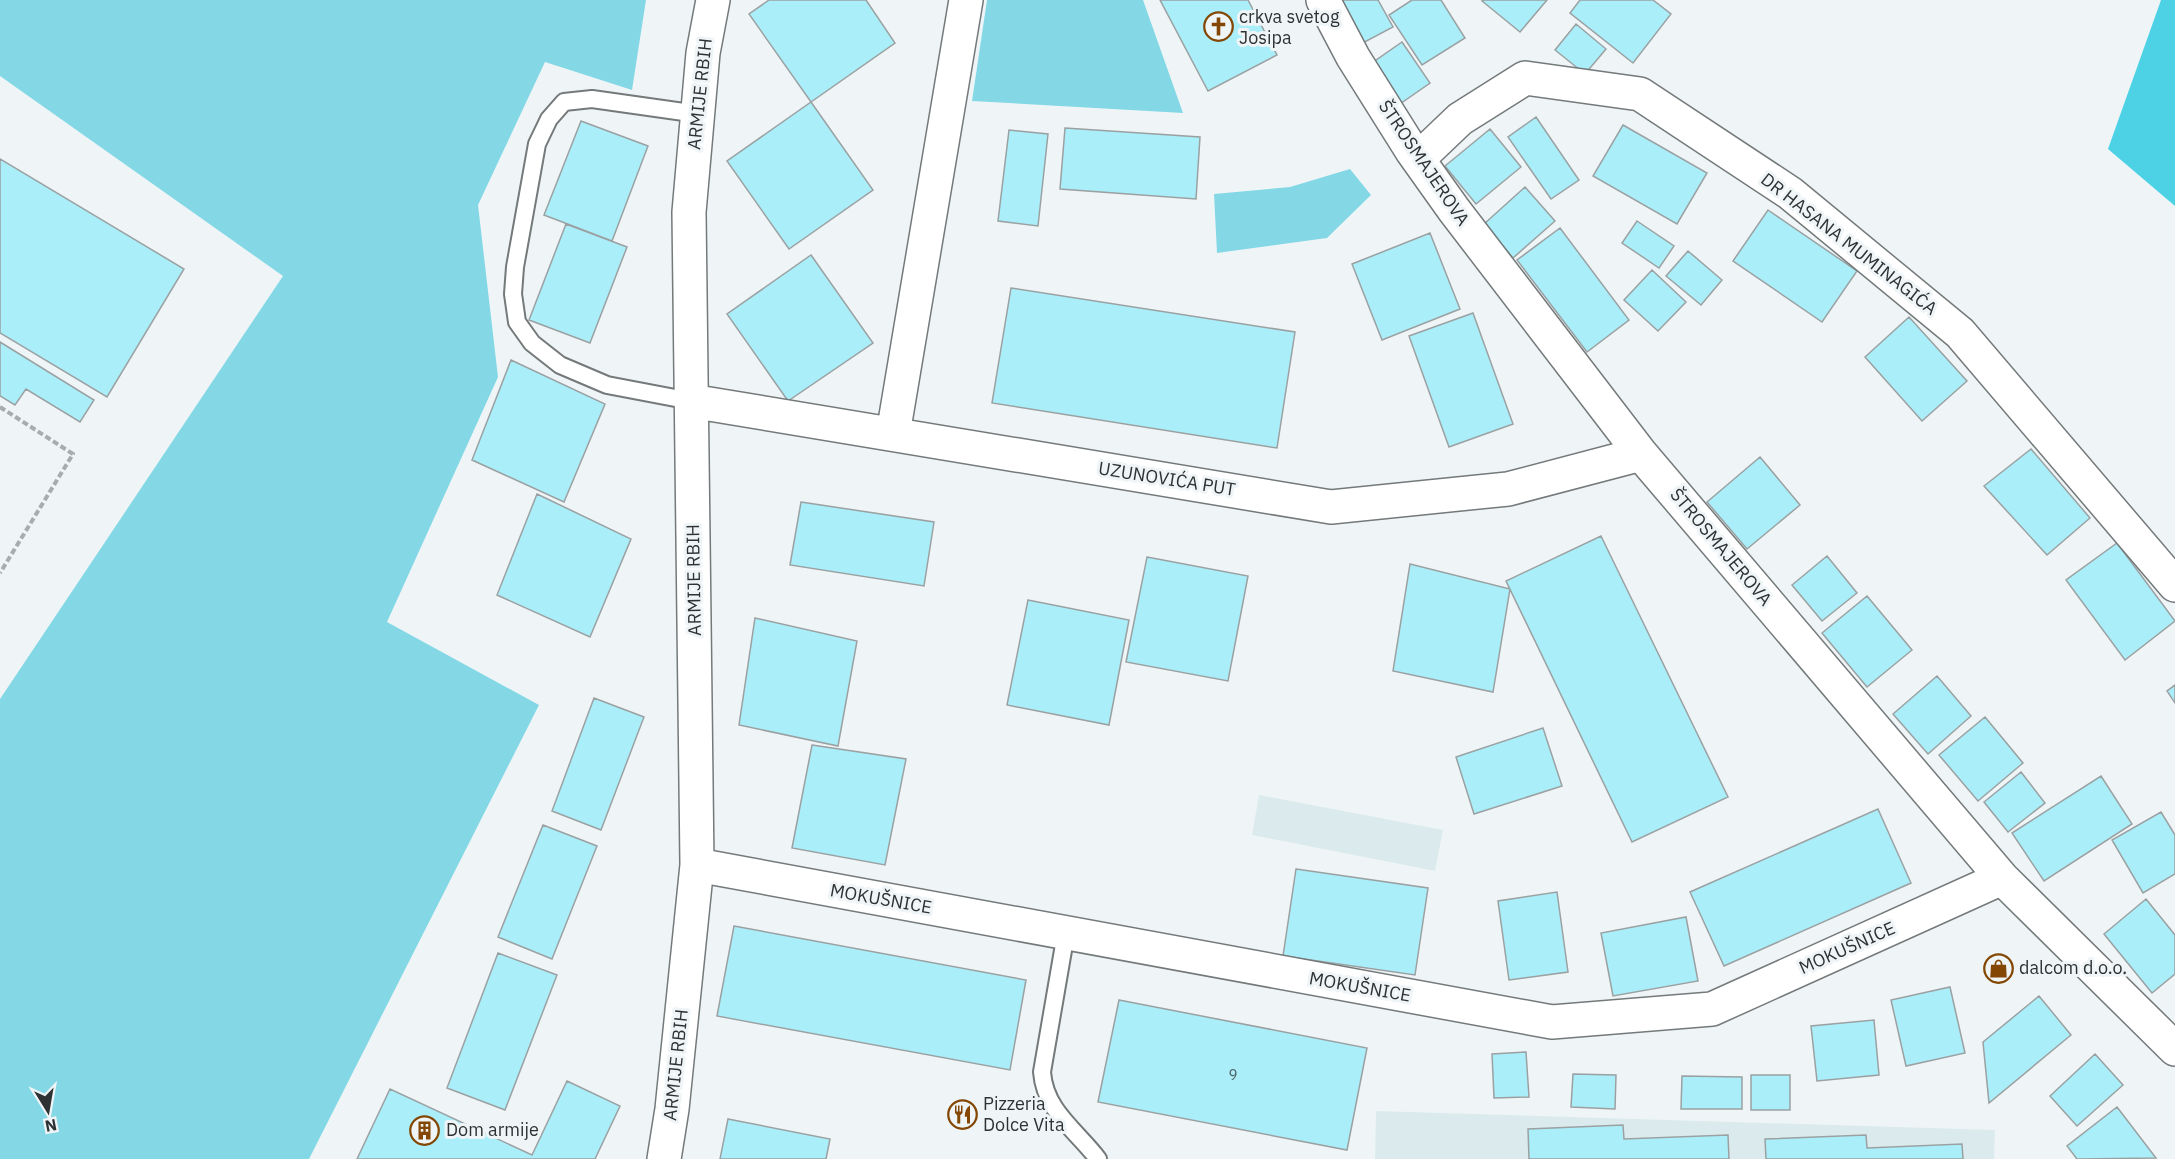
<svg xmlns="http://www.w3.org/2000/svg" width="2175" height="1159" viewBox="0 0 2175 1159" font-family="'IBM Plex Sans',sans-serif">
<style>
.built{fill:#dbebed}
.green{fill:#84d8e6}
.forest{fill:#4dd1e5}
.building{fill:#aaeef9;stroke:#9ba1a2;stroke-width:1.5}
.lines{fill:none;stroke-linecap:round;stroke-linejoin:round}
.service-casing{stroke:#74797a;stroke-width:20}
.minor-casing{stroke:#74797a;stroke-width:36}
.path{stroke:#a7acad;stroke-width:4;stroke-dasharray:6 3;stroke-linecap:butt}
.service{stroke:#fff;stroke-width:16}
.minor{stroke:#fff;stroke-width:33}
.labels{text-anchor:middle;stroke-width:6;stroke-linejoin:round;paint-order:stroke}
.number-label{font-size:15px;fill:#4e6164}
.poi-label{font-size:18px;fill:#2f3232;stroke:#eff5f7;text-anchor:start}
.street-label{font-size:18px;fill:#2f3232;stroke:#eff5f7}
</style>
<rect width="100%" height="100%" fill="#eff5f7"/>
<path class="built" d="M1259,795L1443,830L1435,871L1252,835Z
M1376,1111L1995,1130L1994,1159H1375Z"/>
<path class="green" d="M0,0H646L632,90L545,62L478,205L498,377L387,622L539,705L309,1159H0V699L283,276L0,76Z
M987,0H1143L1183,113L972,101Z
M1350,169L1371,195L1327,238L1217,253L1214,194L1290,187Z"/>
<path class="forest" d="M2161,0H2175V206L2108,149Z"/>
<path class="building" d="M769,0H866L895,43L811,102L749,14Z
M1160,0H1248L1277,55L1208,91Z
M1340,0H1378L1393,27L1359,45Z
M1412,0H1441L1465,38L1422,65L1389,15Z
M1484,0H1547L1520,32L1482,1Z
M1580,0H1653L1671,14L1633,63L1570,13Z
M1576,24L1606,49L1585,74L1555,50Z
M1402,42L1430,83L1397,106L1369,65Z
M811,102L873,190L789,249L727,161Z
M1536,117L1579,180L1551,199L1508,137Z
M581,121L648,146L612,241L544,215Z
M1623,125L1707,173L1677,224L1593,176Z
M1065,128L1200,137L1196,199L1060,189Z
M1490,129L1521,167L1476,204L1445,166Z
M1009,130L1048,134L1038,226L998,221Z
M0,159L184,269L107,397L0,333Z
M1525,187L1555,221L1513,258L1484,224Z
M1768,210L1857,271L1822,322L1733,261Z
M1637,221L1674,246L1659,268L1622,243Z
M566,224L627,247L590,343L529,320Z
M1560,228L1629,320L1587,352L1517,260Z
M1430,233L1460,309L1382,340L1352,264Z
M1688,251L1722,280L1701,305L1666,276Z
M811,255L873,343L788,401L727,314Z
M1652,270L1686,302L1658,331L1624,300Z
M1011,288L1295,332L1277,448L992,403Z
M1473,313L1513,424L1449,447L1409,336Z
M1909,317L1967,381L1922,421L1865,357Z
M0,342L94,400L80,422L26,389L15,405L0,396Z
M511,360L605,404L564,502L472,460Z
M2031,449L2090,518L2047,555L1984,486Z
M1760,457L1800,505L1747,549L1707,502Z
M537,494L631,539L590,637L497,595Z
M801,502L934,522L924,586L790,565Z
M1601,536L1728,797L1632,842L1506,581Z
M2117,543L2175,621L2125,660L2066,580Z
M1827,556L1857,593L1822,621L1792,585Z
M1147,557L1248,576L1228,681L1126,662Z
M1410,564L1510,589L1493,692L1393,671Z
M1867,596L1912,650L1867,687L1822,633Z
M1028,600L1129,620L1109,725L1007,705Z
M755,618L857,641L838,746L739,725Z
M1937,676L1971,716L1928,754L1893,714Z
M2175,685V703L2167,691Z
M594,698L644,717L601,830L552,811Z
M1985,717L2023,763L1978,801L1939,755Z
M1543,728L1562,786L1474,814L1456,757Z
M812,745L906,759L885,865L792,848Z
M2021,772L2045,803L2008,832L1984,802Z
M2101,776L2132,824L2044,881L2012,833Z
M1878,809L1911,883L1724,966L1690,892Z
M2161,812L2175,835V874L2143,893L2112,840Z
M543,825L597,846L552,959L498,937Z
M1296,869L1428,888L1415,975L1283,956Z
M1557,892L1568,972L1509,980L1498,901Z
M2146,899L2175,935V974L2152,993L2104,934Z
M1686,917L1698,981L1613,996L1601,933Z
M734,926L1026,980L1010,1070L717,1016Z
M498,953L557,975L505,1110L447,1088Z
M1950,987L1965,1053L1906,1066L1891,1000Z
M2039,996L2071,1035L1989,1103L1983,1042Z
M1119,1000L1367,1048L1347,1150L1098,1102Z
M1874,1020L1879,1075L1817,1081L1811,1026Z
M1526,1052L1529,1097L1494,1098L1492,1054Z
M2095,1054L2123,1085L2077,1126L2050,1096Z
M1573,1074L1616,1075L1615,1109L1571,1107Z
M1751,1075H1790V1110H1751Z
M1682,1076L1742,1077V1109H1681Z
M567,1081L620,1106L595,1159H357L390,1089L532,1155Z
M2117,1107L2156,1158L2077,1159L2067,1146Z
M728,1119L830,1139L826,1159H720Z
M1623,1125L1624,1139L1728,1135L1729,1159H1529L1528,1129Z
M1866,1135L1867,1148L1962,1144L1963,1159H1766L1765,1139Z"/>
<g class="lines">
<defs>
<path id="service" d="M691,401L607,385L560,365L532,343L517,322L513,294L515,267L537,144L549,119L564,102L592,99L698,114
M1066,933L1042,1072C1045,1111 1076,1130 1098,1159"/>
<path id="minor" d="M1323,0L1353,57L1412,151L1454,210L1641,454L2002,878L2175,1049
M1418,159L1460,119L1525,78L1640,94L1790,193L1960,333L2175,585
M691,401L1331,507L1508,489L1641,454
M893,434L966,0
M697,865L1552,1022L1712,1009L2002,878
M664,1159L672,1109L697,865L689,212L703,53L713,0"/>
</defs>
<use href="#service" class="service-casing"/>
<use href="#minor" class="minor-casing"/>
<path class="path" d="M0,407L73,454L0,573"/>
<use href="#service" class="service"/>
<use href="#minor" class="minor"/>
</g>
<defs>
<symbol id="church-ring" viewBox="-11 -11 22 22"><circle r="9.5" fill="#eff5f7" stroke="#834703" stroke-width="1.5"/><path d="M-1.2-6h2.4v3.5h3.3v2.4h-3.3V6h-2.4V-.1h-3.3v-2.4h3.3Z" fill="#834703"/></symbol>
<symbol id="shop-ring" viewBox="-11 -11 22 22"><circle r="9.5" fill="#eff5f7" stroke="#834703" stroke-width="1.5"/><path d="M-5-2.5h2.3a2.7 3.5 0 0 1 5.4 0H5L5.5 6h-11ZM-1.5-2.5h3a1.5 2.3 0 0 0-3 0Z" fill="#834703"/></symbol>
<symbol id="restaurant-ring" viewBox="-11 -11 22 22"><circle r="9.5" fill="#eff5f7" stroke="#834703" stroke-width="1.5"/><path d="M-5-6h1v4h1v-4h1v4h1v-4h1v5L-1.5 .5V6h-2V.5L-5-1ZM5-6V6H3V1.5H1.5Q1.5-4 5-6Z" fill="#834703"/></symbol>
<symbol id="building-ring" viewBox="-11 -11 22 22"><circle r="9.5" fill="#eff5f7" stroke="#834703" stroke-width="1.5"/><path d="M-4-6H4V6H1V3H-1V6H-4ZM-2.5-4.3h1.7v1.8h-1.7ZM.8-4.3h1.7v1.8H.8ZM-2.5-1h1.7V.8h-1.7ZM.8-1h1.7V.8H.8Z" fill="#834703"/></symbol>
</defs>
<g fill-rule="evenodd">
<use href="#church-ring" x="1202" y="10" width="33" height="33"/>
<use href="#shop-ring" x="1982" y="952" width="33" height="33"/>
<use href="#restaurant-ring" x="946" y="1098" width="33" height="33"/>
<use href="#building-ring" x="408" y="1114" width="33" height="33"/>
</g>
<g class="labels">
<g class="number-label">
<text x="1233" y="1080">9</text>
</g>
<g class="poi-label">
<text x="1239" y="23">crkva svetog<tspan x="1239" dy="21">Josipa</tspan></text>
<text x="2019" y="974">dalcom d.o.o.</text>
<text x="983" y="1110">Pizzeria<tspan x="983" dy="21">Dolce Vita</tspan></text>
<text x="446" y="1136">Dom armije</text>
</g>
<g class="street-label">
<text transform="translate(700 94) rotate(-84)" y="6">ARMIJE RBIH</text>
<text transform="translate(1424 163) rotate(56)" y="6">ŠTROSMAJEROVA</text>
<text transform="translate(1849 244) rotate(38)" y="6">DR HASANA MUMINAGIĆA</text>
<text transform="translate(1167 479) rotate(9)" y="6">UZUNOVIĆA PUT</text>
<text transform="translate(1721 547) rotate(50)" y="6">ŠTROSMAJEROVA</text>
<text transform="translate(694 580) rotate(-91)" y="6">ARMIJE RBIH</text>
<text transform="translate(881 899) rotate(10)" y="6">MOKUŠNICE</text>
<text transform="translate(1847 948) rotate(-24)" y="6">MOKUŠNICE</text>
<text transform="translate(1360 987) rotate(10)" y="6">MOKUŠNICE</text>
<text transform="translate(676 1065) rotate(-84)" y="6">ARMIJE RBIH</text>
</g>
</g>
<g transform="translate(48 1111) rotate(169)" stroke="#eff5f7" stroke-width="4.5" paint-order="stroke">
<path d="M0-4.5L10 22L0 15L-10 22Z" fill="#2f3232"/>
<text y="-9" font-size="16" font-weight="bold" text-anchor="middle" fill="#2f3232">N</text>
</g>
</svg>
